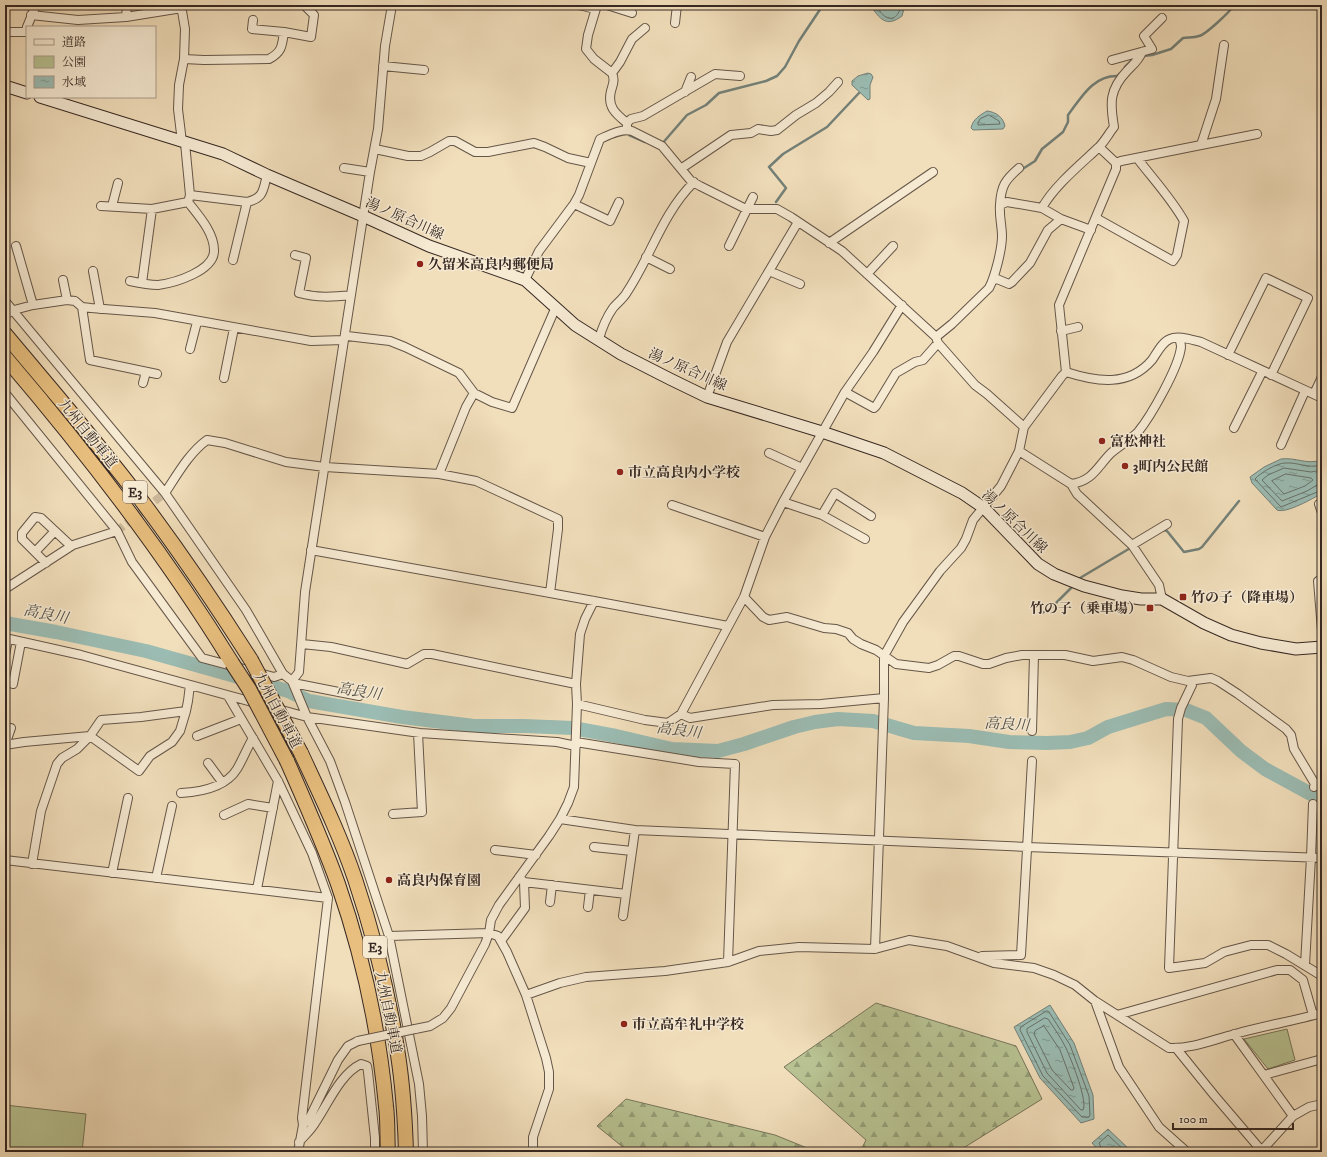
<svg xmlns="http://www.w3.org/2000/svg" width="1327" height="1157" viewBox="0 0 1327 1157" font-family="'IM FELL DW Pica','Noto Serif JP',serif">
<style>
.forest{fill:url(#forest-firs);stroke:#77755a}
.park{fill:#b8c292;stroke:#77755a}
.water{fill:url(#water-ripples);stroke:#738179}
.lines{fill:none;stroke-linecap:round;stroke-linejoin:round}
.shore{stroke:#68726a;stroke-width:1}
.stream{stroke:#738179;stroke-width:2.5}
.river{stroke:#9bbcb3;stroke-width:14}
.minor-tunnel{stroke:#ccba9c;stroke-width:8;stroke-dasharray:8 4;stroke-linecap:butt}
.minor-casing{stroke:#655648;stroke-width:10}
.secondary-casing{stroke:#362822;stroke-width:13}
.motorway-casing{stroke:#362822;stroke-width:16}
.minor{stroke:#f6ead3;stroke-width:8}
.secondary{stroke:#f6ead3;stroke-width:11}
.motorway{stroke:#e8bf7e;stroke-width:14}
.minor-bridge-casing{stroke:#655648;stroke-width:10;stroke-linecap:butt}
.motorway-bridge-casing{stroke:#362822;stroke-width:16;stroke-linecap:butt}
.minor-bridge{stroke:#f6ead3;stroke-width:8}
.motorway-bridge{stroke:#e8bf7e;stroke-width:14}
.poi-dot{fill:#8f2418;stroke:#f6ead3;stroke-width:1.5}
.labels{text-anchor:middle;stroke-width:3;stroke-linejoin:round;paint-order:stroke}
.shield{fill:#f6ead3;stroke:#706257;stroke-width:1}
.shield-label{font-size:13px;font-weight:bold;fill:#362822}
.street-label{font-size:14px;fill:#362822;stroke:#f6ead3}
.poi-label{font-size:14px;font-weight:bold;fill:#362822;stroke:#f6ead3;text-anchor:start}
.water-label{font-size:15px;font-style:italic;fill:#4f4d46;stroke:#f6ead3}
</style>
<defs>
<pattern id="forest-firs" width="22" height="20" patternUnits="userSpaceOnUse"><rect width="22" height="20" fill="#b8c292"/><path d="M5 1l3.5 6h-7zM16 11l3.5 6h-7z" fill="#969e77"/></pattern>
<pattern id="water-ripples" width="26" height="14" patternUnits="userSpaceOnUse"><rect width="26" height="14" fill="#9bbcb3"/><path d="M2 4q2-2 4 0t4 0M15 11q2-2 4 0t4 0" fill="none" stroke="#7f9991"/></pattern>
</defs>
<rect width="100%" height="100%" fill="#f1debb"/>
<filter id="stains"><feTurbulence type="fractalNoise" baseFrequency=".005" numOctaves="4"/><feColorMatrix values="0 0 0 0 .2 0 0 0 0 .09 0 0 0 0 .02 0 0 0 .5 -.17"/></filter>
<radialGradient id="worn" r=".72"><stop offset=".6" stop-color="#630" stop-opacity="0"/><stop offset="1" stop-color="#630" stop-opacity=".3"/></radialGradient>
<path class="forest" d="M876,1003L1016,1046L1042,1099L957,1152H860L866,1140L784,1067Z
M626,1099L775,1135L817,1152H629L597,1126Z"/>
<path class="park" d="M1287,1029L1295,1060L1268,1069L1244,1039Z
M5,1105L86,1114L82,1152H5Z"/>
<path class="water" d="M870,5H905L902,16C886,28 880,19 870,5Z
M868,73L871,74L873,77L870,85V99L868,100L852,85V81L858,76Z
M987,111C996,112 1003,117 1005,126L1003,129L973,130L971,128C973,119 980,115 987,111Z
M1281,459C1296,457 1306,465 1322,460V493C1314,498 1286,514 1277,510L1252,483L1250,477L1264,467Z
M1050,1005L1074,1043L1093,1095L1094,1119L1081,1123L1040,1078L1014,1027Z
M1108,1129L1130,1150V1152H1100L1092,1143Z"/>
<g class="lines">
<path class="shore" d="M875,5C878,9 882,15 886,17C895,22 900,12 901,5
M989,115L999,121L1000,124L978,125V123L980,119Z
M1322,465C1306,469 1299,462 1285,463C1277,463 1260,473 1255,479L1281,507L1322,490
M1322,470L1311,472L1284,468L1268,475L1262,480L1282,501L1307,491L1317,485H1322
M1286,474L1311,478L1313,480L1305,486L1284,494L1272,481Z
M1047,1011L1049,1012L1070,1045L1089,1096L1090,1115L1089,1117H1082L1043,1076L1020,1030L1021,1027Z
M1045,1018L1048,1019C1054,1028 1061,1038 1066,1048C1071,1059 1088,1101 1083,1110H1081L1047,1073L1027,1032V1029Z
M1044,1026L1060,1050L1074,1088L1073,1090H1071L1052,1070L1034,1034L1035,1031Z
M1103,1152L1099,1143L1108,1135L1126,1152"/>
<path class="stream" d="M1143,56L1152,55L1171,49L1183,38C1188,37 1193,38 1199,36C1205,35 1230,12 1234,5
M1125,67L1134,58
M629,135L645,142
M661,145L687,115L706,105L719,93L766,81L777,76L785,67L799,41L823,5
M1021,170L1035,161L1042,149L1063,132L1068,122V115C1081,98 1093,75 1118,76L1119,74
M776,202L786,188L769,167L783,154L827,127L859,93
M1161,531L1164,530L1167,531L1184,552L1199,549L1202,547L1239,501
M1080,578L1132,547
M1040,614L1050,609L1072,587"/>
<path class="river" d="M5,623L56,632L146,651L288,691L309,701L402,717L474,726H524L573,728L616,736L672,749L718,751L744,744L794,727L815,722L838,719L873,721L914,733L969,736L1009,742L1047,743L1070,742L1088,738L1108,727L1166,709L1186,710L1206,718L1241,751L1265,769L1322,800"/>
<path class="minor-tunnel" d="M117,531L165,493"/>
<defs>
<path id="minor" d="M127,5L126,17L182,8
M181,5L185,29L184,59L179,85L178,109L182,142
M579,5L595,9
M597,5L588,35L586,49L594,59L612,73C615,80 613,84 611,91C607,107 616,114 627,123V129
M607,5L632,13
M31,15L78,20L126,17
M253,20L252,29L284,32L311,37L314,15L306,7V5
M675,23L677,5
M27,27L36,5
M5,32H26L27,27
M184,59L204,60L269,59C282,52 282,46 284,32
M1112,60L1152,49L1144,36L1162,18
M383,66L424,70
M612,73L620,62L632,39L645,28
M685,92L691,77
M627,123L631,119L643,116L715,74L740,76
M1201,145L1257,134
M375,149L408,156H421L430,152L449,141H455L475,152H488L534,143L545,147L568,158L591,163
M1116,163L1121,161L1201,145L1216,99L1224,45
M344,168L370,172
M682,168L731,135L751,133L758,129L771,131L777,130L796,115L816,103L829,92L838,82
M190,195L247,202L233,260
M247,202C264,198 263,190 267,175
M574,204L610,221L619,202
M1000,205C1001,186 1005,180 1019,168
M101,206L152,209L188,202
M112,206L118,183
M1042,208L1061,219L1091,230
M1096,218L1173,261L1177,255L1184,221C1171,198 1153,179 1137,158
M829,243L933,172
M16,246L33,305
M729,246L753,197
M295,255L306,258L299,293C317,298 333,297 351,295
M646,257L670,269
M93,271L100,309
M769,271L800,284
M867,274L893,246
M63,280L67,300
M525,280L539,251L574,204L579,195L600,139C609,135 622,128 632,131L662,146L691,181L700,186L746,209H777L791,217L842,251L936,337L938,343L975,385L987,394L1024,427
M994,280L997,279L1009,284L1012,282L1030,263L1048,230L1061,219
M130,281C139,283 149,285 158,285C174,283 215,271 214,250C214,232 198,215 188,202L190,195L185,143
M142,283L152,209
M5,301L165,493L246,610L283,674L292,681L307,717L330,761L345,802L389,936L419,1084L422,1116L423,1152
M82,307L90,360L157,374
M5,315L14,310L33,305L67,300L75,301L82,307L91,308L155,313L311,341L344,340
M1061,331L1078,327
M347,336L390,341L405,347L459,373L474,393L492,402L512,408L555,309
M936,337L952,324L989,288C995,277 1002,249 1002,236C1002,226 999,216 1000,205L1007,202L1042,208C1054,186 1081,164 1099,147C1105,141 1109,133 1114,127C1110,103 1109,90 1127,71C1133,65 1139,60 1142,52
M599,339C602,328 606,318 613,308C617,303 624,298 627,292C651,256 662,214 694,182
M190,349L197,322
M1228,355L1266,278L1308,298L1271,375
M1066,372C1097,382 1129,387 1152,360C1157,353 1162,342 1170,339C1178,335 1192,340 1201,342L1322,398
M1066,372L1059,305L1116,169V163L1099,147
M224,378L234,328
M143,383L146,372
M845,392L874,408L876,406L896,373L915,362L923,360L938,343
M5,393L117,531L132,562L202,658L274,677L283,674
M1314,394L1322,377
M707,397L727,342L798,222
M1234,428L1262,372
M1281,445L1305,391
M1019,451L1071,484L1077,494L1132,545L1159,585L1162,599
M769,453L802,468
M439,474L466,407L474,393
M1071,484C1093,481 1097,467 1111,453C1119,446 1131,439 1138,432C1151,416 1179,367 1181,347C1181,344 1180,341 1179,338
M165,493C177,475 189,453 207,440L225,443L286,462L325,467L439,474L476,481L558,519V529L550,593
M783,502L822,515L835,493L871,516
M1319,504L1322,513
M672,505L765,537
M822,515L865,539
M1132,545L1167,524
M311,550L594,601L728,626
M35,552L55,531
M46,563L22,539V533L35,517L41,518L71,546
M1322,579L1318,581L1322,630
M5,589L73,545L117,531
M744,597L763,617L769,620L787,617L824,628L836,629L848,633L853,639L861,644L876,650L896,664L929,668L938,665L954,656H959L983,664H989L1006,658L1022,655H1065L1093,661L1122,657L1133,660L1171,677L1188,681L1211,678L1218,681L1238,694L1286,729L1291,735L1294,749L1315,784L1314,787
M5,638L81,655L307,717L420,733L557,742L576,746
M302,644L331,647L407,664L424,654H432L576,684
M5,655L8,639
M292,681L299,672L305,592L370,172L378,129L385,46L392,5
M1192,681V685L1181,708L1178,719L1169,968L1205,963L1224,952L1251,945H1268L1286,954L1322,976
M293,683L359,696
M13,684L21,642
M228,696L278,781L312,853L328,898L302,1118L303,1125
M577,704L645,720L668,723L681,714L744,597L765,537L783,502L845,392L873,352L902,305
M681,714L690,718L773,705L821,704L884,698
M11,728L5,745L24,742L90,736L101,720L141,717L186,711L188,701L190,685
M1032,731L1034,655
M197,736L241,719
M576,742L699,762L735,764L728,962
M208,763L222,782
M181,793C200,792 226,787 237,769C243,759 247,748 253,738
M393,814L422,812L418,733
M224,815L248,804L273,808
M560,819L635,830L1027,847L1322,858
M594,847L632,851
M495,850L536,855
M5,860L328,898
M32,864L41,811L57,764L62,758L77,749L90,736L139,771L150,756L172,742L180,731L186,711
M112,873L128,798
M519,877L524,882L626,894
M156,878L172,806
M257,889L278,781
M550,902L552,885
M588,907L590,890
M623,916L635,830
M389,936L489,933L498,936L507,952L526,995L546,1058L549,1072V1089L533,1137V1152
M501,941L525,908L524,882
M875,949L884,698V656L903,622L940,571L961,548L966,539L973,520L1001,486L1019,451L1024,427L1062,376L1066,372
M982,956L1021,955L1032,761
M1305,965L1311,857L1313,804
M526,995L560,983L586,977L665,971L728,962L759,951L799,947L875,949L909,940L947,946L994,963L1034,968L1054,975L1075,985L1095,1001L1169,1048C1192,1049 1212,1040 1235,1034C1264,1026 1293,1021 1322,1013
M1095,1001L1119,1067L1159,1127L1187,1152
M1117,1015L1277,970H1290L1303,980L1313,1015
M415,1029L430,1026L443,1018L451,1008L485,944L489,933L491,920L499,905L549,836L560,819L568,803L574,787L577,704L576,684L580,634L585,619L594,601
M1234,1034L1293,1116
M1176,1048L1214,1095L1261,1150
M1264,1075L1322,1059
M299,1142C304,1136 311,1130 315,1123C328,1104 340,1074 361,1064L367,1066L368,1072L375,1138V1152
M298,1152L303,1125L309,1119L338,1060L348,1046L358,1041
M1259,1152L1264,1148L1293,1116L1309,1107L1322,1104"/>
<path id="secondary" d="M5,86L27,93
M40,97L223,154L267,175L363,216L429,246L525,280L575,325L621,354L670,379L707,397L822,432L884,453L962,493L984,508L1038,564L1054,574L1084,586L1122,596L1141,599H1162L1204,623L1231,635L1261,643L1296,649L1322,647"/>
<path id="motorway" d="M5,334C51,389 98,443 141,500C180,552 216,605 251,660
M5,357C88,454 165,554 232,663
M301,753C320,794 340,835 355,879C374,936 389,995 398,1055C403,1087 405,1120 406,1152
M287,761C305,802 323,842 338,884C363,956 379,1031 386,1106C388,1122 387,1137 388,1152"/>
</defs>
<use href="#minor" class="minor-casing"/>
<use href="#secondary" class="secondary-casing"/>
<use href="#motorway" class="motorway-casing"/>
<use href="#minor" class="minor"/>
<use href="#secondary" class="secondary"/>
<use href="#motorway" class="motorway"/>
<defs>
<path id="minor-bridge" d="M358,1041L415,1029"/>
<path id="motorway-bridge" d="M251,660L301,753
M232,663L249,689L287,761"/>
</defs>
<use href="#minor-bridge" class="minor-bridge-casing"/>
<use href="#motorway-bridge" class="motorway-bridge-casing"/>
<use href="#minor-bridge" class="minor-bridge"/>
<use href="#motorway-bridge" class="motorway-bridge"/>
</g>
<g class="poi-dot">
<circle cx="420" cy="264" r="4"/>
<circle cx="1102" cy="441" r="4"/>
<circle cx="1125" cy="466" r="4"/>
<circle cx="620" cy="472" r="4"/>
<rect x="1179" y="593" width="8" height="8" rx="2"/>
<rect x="1146" y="604" width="8" height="8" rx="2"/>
<circle cx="389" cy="880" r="4"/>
<circle cx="624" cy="1024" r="4"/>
</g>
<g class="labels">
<g class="shield">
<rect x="123" y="481" width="24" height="22" rx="3"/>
<rect x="363" y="936" width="24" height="22" rx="3"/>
</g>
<g class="shield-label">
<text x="135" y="497">E3</text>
<text x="375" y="952">E3</text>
</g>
<g class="street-label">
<text transform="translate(405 218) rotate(24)" y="5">湯ノ原合川線</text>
<text transform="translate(688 369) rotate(24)" y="5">湯ノ原合川線</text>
<text transform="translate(88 433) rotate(51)" y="5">九州自動車道</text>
<text transform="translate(1015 521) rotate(44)" y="5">湯ノ原合川線</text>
<text transform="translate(278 710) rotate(62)" y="5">九州自動車道</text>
<text transform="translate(389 1012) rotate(79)" y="5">九州自動車道</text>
</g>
<g class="poi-label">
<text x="428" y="269">久留米高良内郵便局</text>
<text x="1110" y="446">富松神社</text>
<text x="1133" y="471">3町内公民館</text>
<text x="628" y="477">市立高良内小学校</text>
<text x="1191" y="602">竹の子（降車場）</text>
<text x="1142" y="613" text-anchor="end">竹の子（乗車場）</text>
<text x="397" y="885">高良内保育園</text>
<text x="632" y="1029">市立高牟礼中学校</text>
</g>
<g class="water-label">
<text transform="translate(46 614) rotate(11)" y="5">高良川</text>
<text transform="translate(359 691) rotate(9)" y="5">高良川</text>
<text transform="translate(1007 724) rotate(3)" y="5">高良川</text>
<text transform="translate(679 730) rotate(7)" y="5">高良川</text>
</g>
</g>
<rect width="1327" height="1157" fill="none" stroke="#f1debb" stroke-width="20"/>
<rect x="6" y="6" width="1315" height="1145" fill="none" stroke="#362822" stroke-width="2"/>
<rect x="10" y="10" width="1307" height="1137" fill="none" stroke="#362822"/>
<rect x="26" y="26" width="130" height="72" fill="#f6ead3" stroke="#a99c8c"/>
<rect x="34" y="39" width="20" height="6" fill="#f6ead3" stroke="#a99c8c"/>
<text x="62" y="46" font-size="12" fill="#362822">道路</text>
<rect x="34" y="56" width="20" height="12" fill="#b8c292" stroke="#a99c8c"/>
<text x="62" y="66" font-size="12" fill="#362822">公園</text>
<rect x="34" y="76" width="20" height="12" fill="url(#water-ripples)" stroke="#a99c8c"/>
<text x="62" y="86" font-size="12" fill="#362822">水域</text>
<path d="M1173 1123v6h120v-6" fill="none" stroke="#362822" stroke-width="2"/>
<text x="1179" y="1123" font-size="12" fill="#362822" stroke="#f6ead3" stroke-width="3" paint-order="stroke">100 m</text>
<rect width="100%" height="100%" filter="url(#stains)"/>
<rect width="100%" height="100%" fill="url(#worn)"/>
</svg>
